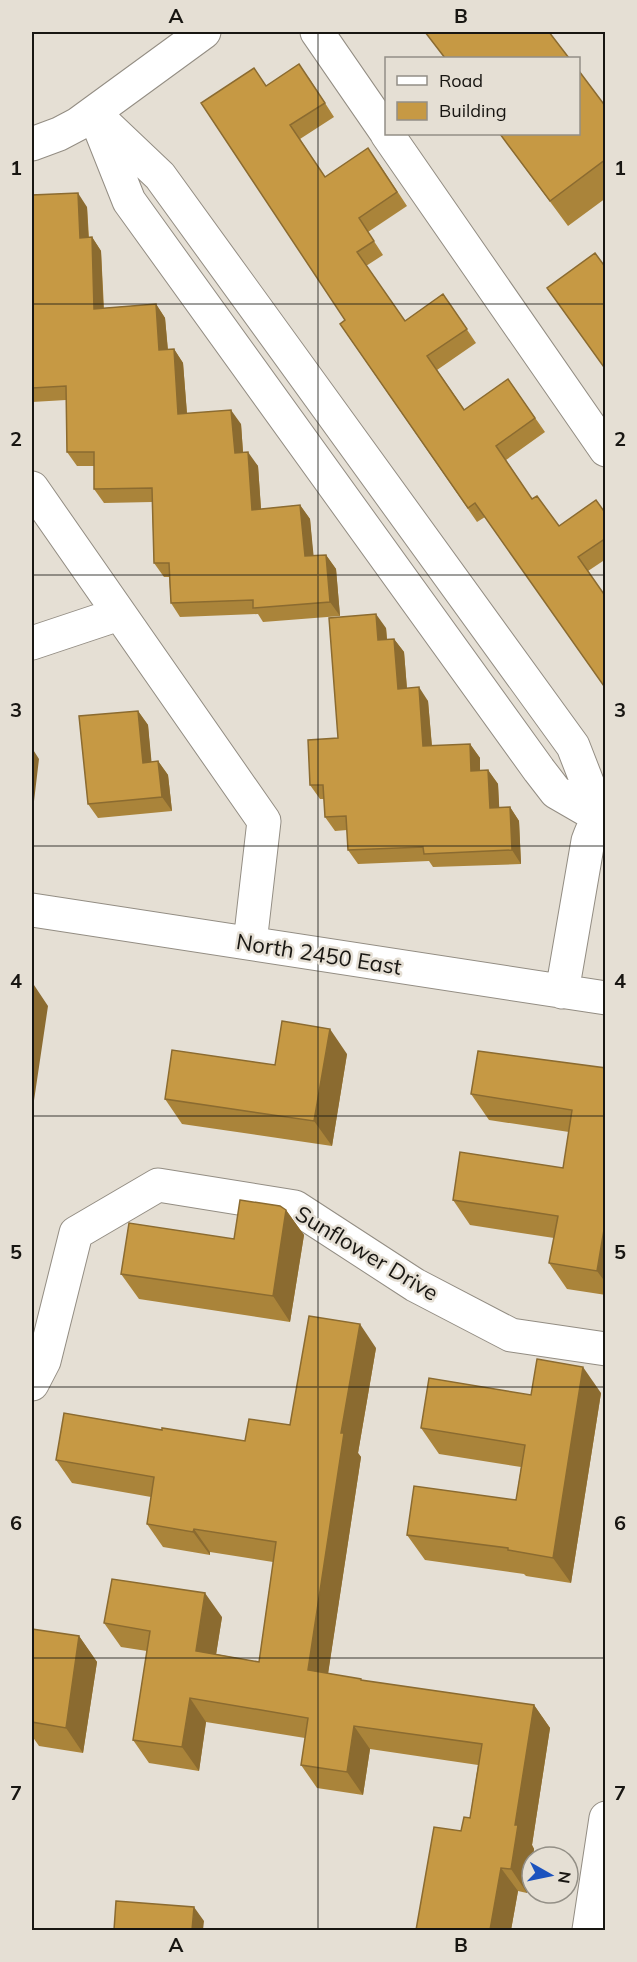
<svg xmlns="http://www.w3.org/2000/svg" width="637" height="1962" viewBox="0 0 637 1962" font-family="Mulish,sans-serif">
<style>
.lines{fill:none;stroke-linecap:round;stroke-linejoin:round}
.minor-casing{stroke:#938d83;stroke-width:35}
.minor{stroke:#fff;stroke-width:33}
.wall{fill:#aa843a}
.shaded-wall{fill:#8b6b30}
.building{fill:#c69944;stroke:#8b6b30;stroke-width:1.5}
.grid{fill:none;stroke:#181612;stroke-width:1.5;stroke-opacity:0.55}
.labels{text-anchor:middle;stroke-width:5;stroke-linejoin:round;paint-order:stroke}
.street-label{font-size:22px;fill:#181612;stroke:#e5dfd4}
.neatline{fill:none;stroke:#181612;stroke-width:2}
.grid-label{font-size:20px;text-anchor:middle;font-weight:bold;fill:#181612}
</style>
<rect width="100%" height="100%" fill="#e5dfd4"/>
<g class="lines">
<defs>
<path id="minor" d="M317,32L386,132
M94,113L129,201L539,770L556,792L601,818
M101,120L160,176L573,746L601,818
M387,134L606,450
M32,144L59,134L78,124L204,32
M32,488L264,821L250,943
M32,643L119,614
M32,910L606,998
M562,992L588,841C592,830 595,821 606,816
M32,1384L44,1361L76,1233L158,1185L295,1207L415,1285L511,1335L606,1349
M589,1930L606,1818"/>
</defs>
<use href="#minor" class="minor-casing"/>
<use href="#minor" class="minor"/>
</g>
<path class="wall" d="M309,78L334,117L300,139L325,177L378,162L407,206L368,232L383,255L366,266L405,321L443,294L476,343L437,370L465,410L508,379L545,432L506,460L532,499L559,526L606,514V559L588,571L485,517L477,522L340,324L345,320L266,86Z
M606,107V198L568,226L500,134H579Z
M32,195L87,207L89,237H92L101,251L104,308L156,304L165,318L168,350L174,349L183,363L187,413L241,424L243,452L258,466L261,509L300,505L310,519L313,556L326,555L336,569L340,616L263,622L258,614L180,617L171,603L169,577H164L154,563L152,502L104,503L94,489V466H77L67,452L66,400L32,402Z
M386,628L387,639H394L404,652L407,688L428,701L432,746L470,744L480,758V771L488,770L498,784L499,808L510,807L519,821L521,864L433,867L429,861L358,864L348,850L347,830L335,831L325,817L324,799H320L310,785L338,738Z
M138,711L148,725L151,762L158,761L168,775L172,811L98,818L88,804Z
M347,1054L332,1146L182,1124L165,1099Z
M606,1068V1295L567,1289L549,1263L554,1238L470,1225L453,1200L563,1168L569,1132L489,1120L471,1094Z
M286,1210L304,1235L290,1322L139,1299L121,1274L234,1239Z
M376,1348L358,1453L361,1457L328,1673L362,1681L534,1705L550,1728L532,1845L534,1849L533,1857H532V1864L527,1893L518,1891L511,1930H416L461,1831L470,1818L478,1765L370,1749L363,1795L317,1788L301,1765L305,1738L206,1722L199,1771L149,1763L133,1740L147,1651L121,1647L104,1623L222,1617L216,1654L259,1662L273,1562L210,1552V1555L163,1547L147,1524L151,1497L72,1483L56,1460L162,1430L245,1441L290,1425Z
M601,1393L571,1583L526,1576L524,1574L425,1560L407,1535L516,1500L521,1467L439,1454L421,1428L531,1395Z
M32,1629L79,1636L97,1662L83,1753L39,1746L32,1736Z"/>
<path class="shaded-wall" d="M78,193L87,207L89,252L80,238Z
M92,237L101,251L104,323L94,309Z
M156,304L165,318L169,364L159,350Z
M174,349L183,363L188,428L178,414Z
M231,410L241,424L244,467L235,453Z
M248,452L258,466L262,524L252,510Z
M300,505L310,519L315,570L305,556Z
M326,555L336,569L340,616L330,602Z
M376,614L386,628L388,654L378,640Z
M394,639L404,652L408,703L398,689Z
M419,687L428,701L433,760L423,746Z
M138,711L148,725L153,777L143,763Z
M470,744L480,758V785L471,771Z
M32,748L39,759L32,818Z
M158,761L168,775L172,811L162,797Z
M488,770L498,784L500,822L490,808Z
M510,807L519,821L521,864L512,850Z
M32,982L48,1006L32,1114Z
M330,1029L347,1054L332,1146L314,1121Z
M286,1210L304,1235L290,1322L273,1296Z
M606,1218V1283L597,1271Z
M360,1324L376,1348L358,1453L361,1457L325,1694L308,1670L341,1433Z
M583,1367L601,1393L571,1583L553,1558Z
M194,1529L210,1552V1555L193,1532Z
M205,1593L222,1617L213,1674L196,1651Z
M79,1636L97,1662L83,1753L66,1728Z
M190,1698L206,1722L199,1771L182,1747Z
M534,1705L550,1728L532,1845L534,1849L533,1857H532V1864L527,1893L511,1869L515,1825Z
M354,1726L370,1749L363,1795L347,1772Z
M501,1868L518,1891L511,1930H490Z
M194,1907L204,1921L203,1930H192Z"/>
<path class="building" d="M425,32H549L569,58H445Z
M299,64L325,103L290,125L325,177L368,148L397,192L359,218L374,241L357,252L405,321L443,294L467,329L427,356L464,410L508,379L535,418L496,446L532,499L537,496L559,526L596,500L606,514V538L578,557L606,597V689L475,503L468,508L340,324L345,320L201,103L254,68L266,86Z
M579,71L606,107V159L550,201L500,134H579Z
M78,193L80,238L92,237L94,309L156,304L159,350L174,349L178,414L231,410L235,453L248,452L252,510L300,505L305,556L326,555L330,602L253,608V600L171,603L169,563H154L152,488L94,489V452H67L66,386L32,388V195Z
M595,253L606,268V370L547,288Z
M376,614L378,640L394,639L398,689L419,687L423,746L470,744L471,771L488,770L490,808L510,807L512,850L424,854L423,847L348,850L346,816L325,817L323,785H310L308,740L338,738L329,618Z
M138,711L143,763L158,761L162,797L88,804L79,716Z
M282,1021L330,1029L314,1121L165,1099L172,1050L275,1065Z
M478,1051L606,1068V1218L597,1271L549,1263L558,1216L453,1200L460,1152L563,1168L572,1110L471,1094Z
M240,1200L280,1206L286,1210L273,1296L121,1274L129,1223L234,1239Z
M309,1316L360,1324L341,1433H344L308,1670L361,1679V1680L534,1705L515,1825H518L511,1869L501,1868L490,1930H471L462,1929V1930H416L434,1827L461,1831L464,1817L470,1818L482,1744L354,1726L347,1772L301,1765L308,1718L190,1698L182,1747L133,1740L150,1631L104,1623L112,1579L205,1593L196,1651L259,1662L276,1542L194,1529L193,1532L147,1524L154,1477L56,1460L64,1413L162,1430V1428L245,1441L249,1419L290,1425Z
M537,1359L583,1367L553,1558L508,1550V1548L407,1535L414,1486L516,1500L525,1445L421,1428L429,1378L531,1395Z
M32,1629L79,1636L66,1728L32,1722Z
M116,1901L194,1907L192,1930H114Z"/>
<path class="grid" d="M318,32V1930M32,304H606M32,575H606M32,846H606M32,1116H606M32,1387H606M32,1658H606"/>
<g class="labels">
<g class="street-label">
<text transform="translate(319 954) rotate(9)" y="8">North 2450 East</text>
<text transform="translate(367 1253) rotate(31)" y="8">Sunflower Drive</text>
</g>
</g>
<rect width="637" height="1962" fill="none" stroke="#e5dfd4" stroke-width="66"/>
<rect x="385" y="57" width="195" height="78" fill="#e5dfd4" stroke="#938f86" stroke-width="1.5"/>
<rect x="397" y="76" width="30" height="9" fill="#ffffff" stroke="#938f86" stroke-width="1.5"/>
<text x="439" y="87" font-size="18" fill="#181612">Road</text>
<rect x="397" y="102" width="30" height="18" fill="#c69944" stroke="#938f86" stroke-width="1.5"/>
<text x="439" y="117" font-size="18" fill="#181612">Building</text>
<g transform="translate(550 1875) rotate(99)"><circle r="28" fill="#e5dfd4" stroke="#938f86" stroke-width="1.5"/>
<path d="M0-4.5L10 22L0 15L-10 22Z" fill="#1b52be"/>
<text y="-9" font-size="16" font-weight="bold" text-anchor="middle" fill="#181612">N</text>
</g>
<rect x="33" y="33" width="571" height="1896" class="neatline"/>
<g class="grid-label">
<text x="176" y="23">A</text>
<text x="461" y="23">B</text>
<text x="16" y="175">1</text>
<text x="620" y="175">1</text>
<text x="16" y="446">2</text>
<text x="620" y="446">2</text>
<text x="16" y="717">3</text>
<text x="620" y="717">3</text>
<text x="16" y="988">4</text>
<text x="620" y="988">4</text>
<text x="16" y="1259">5</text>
<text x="620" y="1259">5</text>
<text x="16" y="1530">6</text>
<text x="620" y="1530">6</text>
<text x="16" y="1800">7</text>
<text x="620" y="1800">7</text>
<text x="176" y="1952">A</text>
<text x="461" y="1952">B</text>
</g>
</svg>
